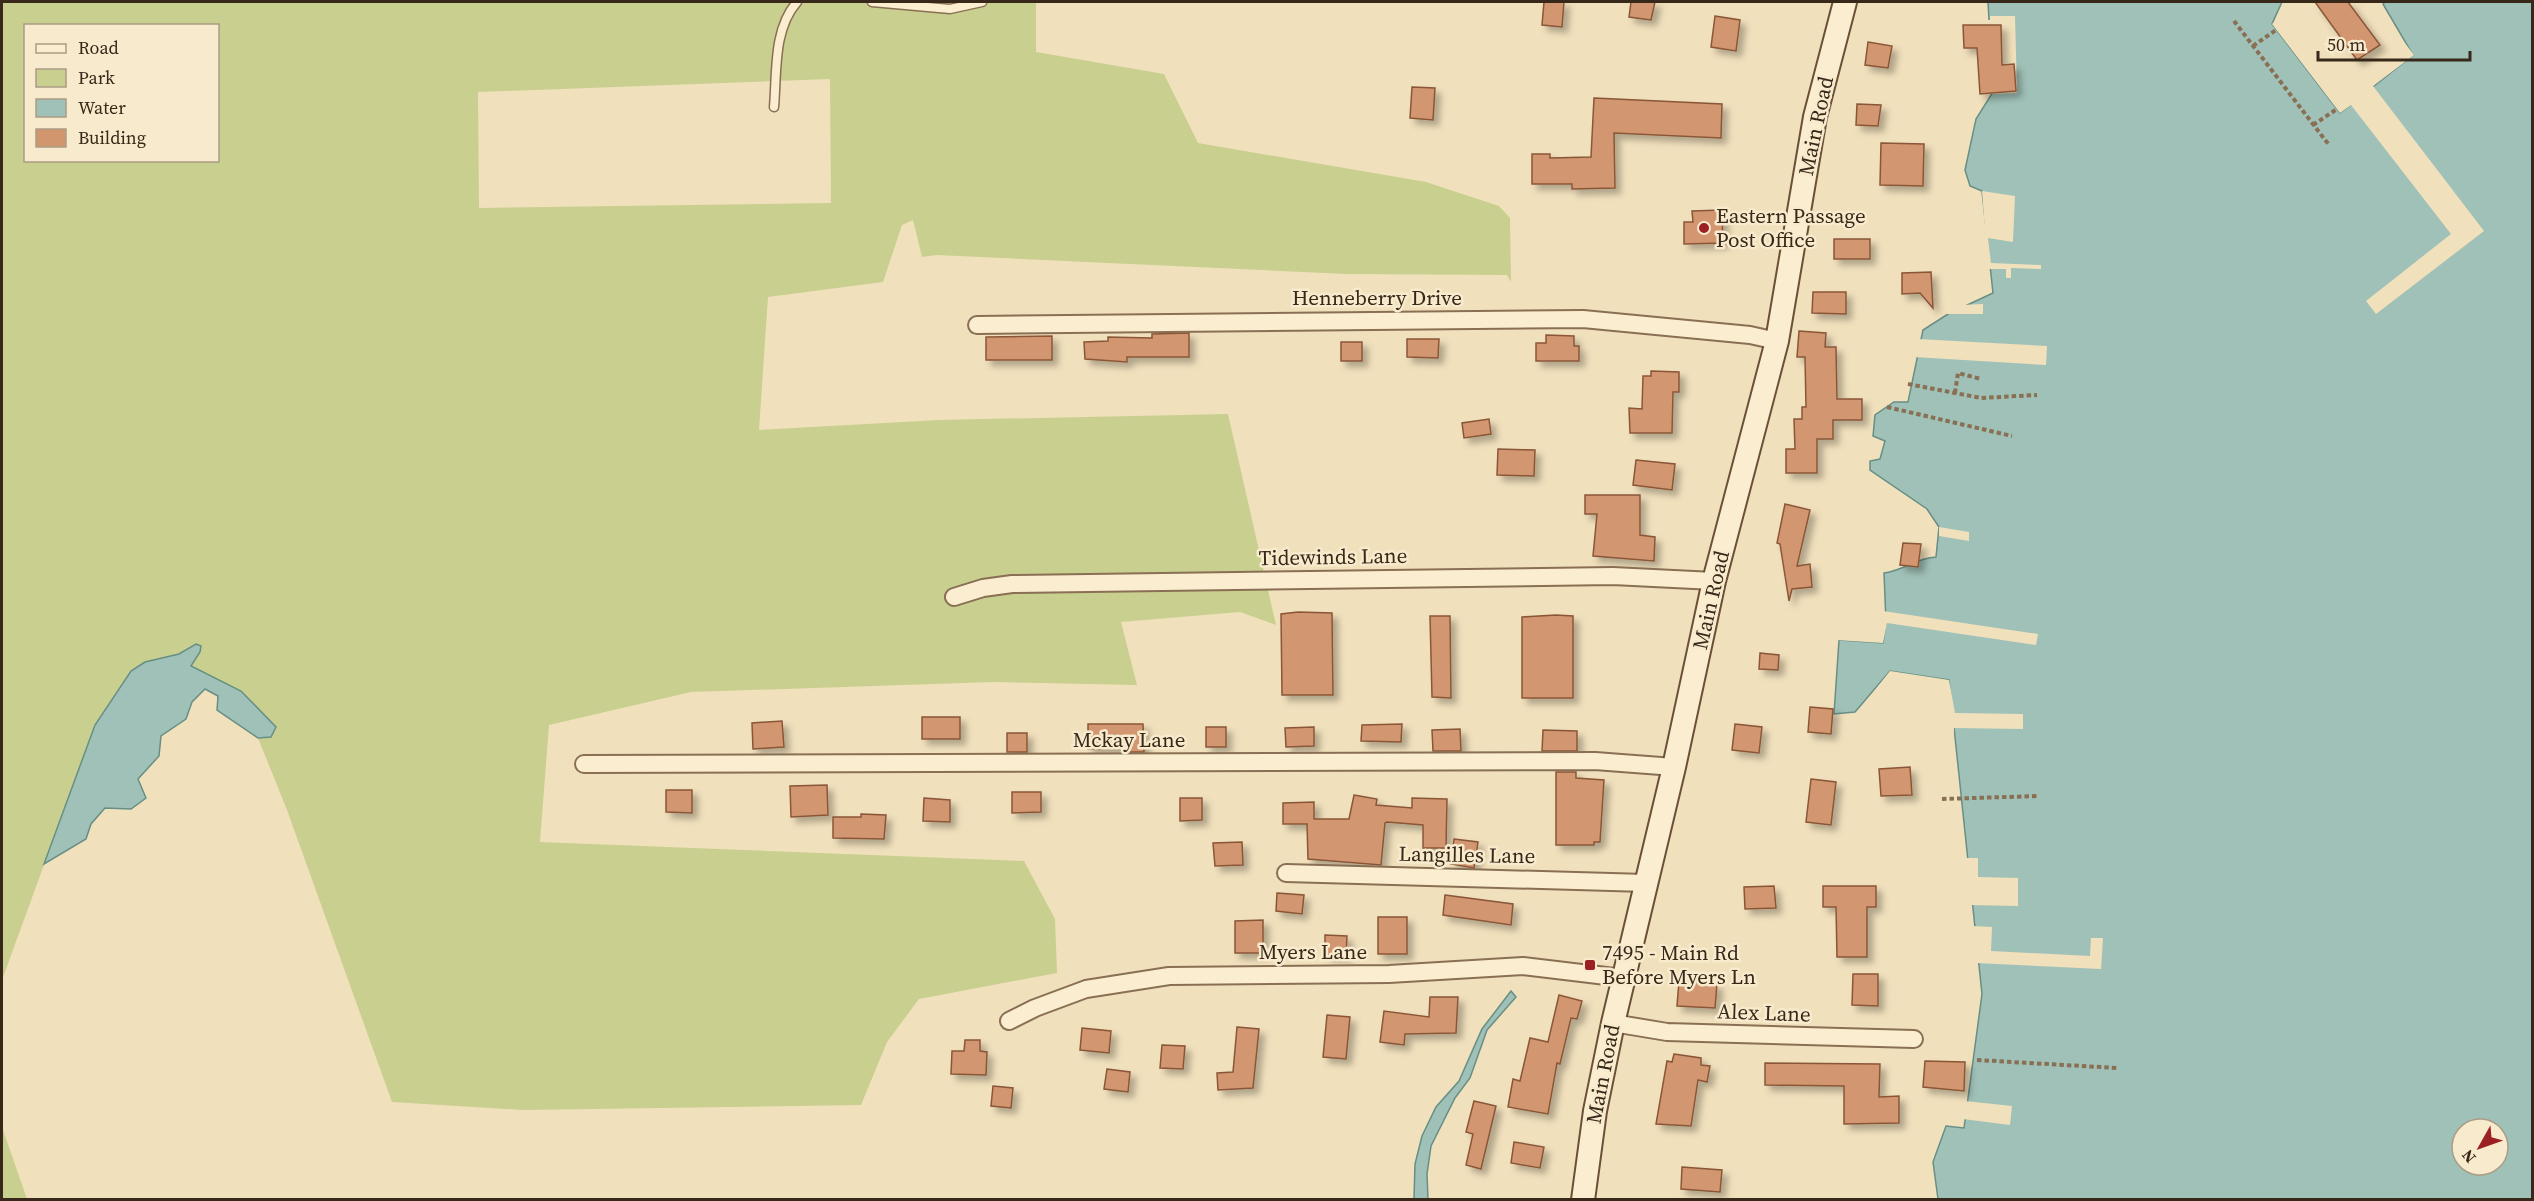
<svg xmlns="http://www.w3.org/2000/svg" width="2534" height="1201" viewBox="0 0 2534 1201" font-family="'Source Serif 4',serif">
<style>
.green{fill:#c9cf8f;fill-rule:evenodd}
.water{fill:#a0c1b7;stroke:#678f85;stroke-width:1.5;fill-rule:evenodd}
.pier{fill:#f1e0bc}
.building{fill:#d2966f;stroke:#8a5738;stroke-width:1.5;filter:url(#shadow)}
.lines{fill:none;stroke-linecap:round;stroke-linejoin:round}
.service-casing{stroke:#896f54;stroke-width:11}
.minor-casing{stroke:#896f54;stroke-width:20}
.secondary-casing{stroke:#6b5038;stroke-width:26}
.path{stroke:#896f54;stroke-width:4;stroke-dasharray:4.5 3;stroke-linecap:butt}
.service{stroke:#fbedcf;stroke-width:8}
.minor{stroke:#fbedcf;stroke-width:16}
.secondary{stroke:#fbedcf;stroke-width:22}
.poi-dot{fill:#9c2023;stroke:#f8eacc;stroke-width:2}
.labels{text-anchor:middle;stroke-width:5;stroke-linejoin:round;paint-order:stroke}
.street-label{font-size:21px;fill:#37281a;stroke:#f8eacc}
.poi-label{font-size:21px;fill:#37281a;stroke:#f8eacc;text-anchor:start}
</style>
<defs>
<filter id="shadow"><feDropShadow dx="5.5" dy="5.5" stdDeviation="3" flood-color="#0004"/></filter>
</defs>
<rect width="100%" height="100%" fill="#f1e0bc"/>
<path class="green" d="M2,2H1036V52L1164,74L1198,143L1426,182L1499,206L1510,218L1511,282L1507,275L1346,274L937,255L922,257L913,220L902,225L883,282L768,297L759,430L939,420L1228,414L1276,625L1240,612L1121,622L1137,685L994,682L691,692L549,725L540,842L1024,861L1055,919L1057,973L919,999L887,1042L861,1105L524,1110L392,1102L287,810L258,738L271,737L241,691L190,666L196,644L179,654L145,662L95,725L2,980ZM26,26H218V160H26ZM830,79L831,203L479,208L478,92Z
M2,1127L27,1199H2Z"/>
<path class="water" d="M1988,2H2282L2272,24L2340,113L2413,55L2383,4L2385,2H2532V1199H1938L1933,1162L1946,1126L1964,1128L1982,994L1949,680L1890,671L1855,712L1834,714L1839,640L1883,643L1886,623L1884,573C1906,570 1915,558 1936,557L1939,527L1927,509L1870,470V461L1880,459L1885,441L1873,436L1875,415L1894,402H1908L1923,330L1948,314L1993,293L1982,191L1970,186L1965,170L1976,119L1993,92ZM2462,1129H2498V1165H2462Z
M196,644L201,646L200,652L191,666L241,691L276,727L271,737L258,738L217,710L218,696L205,689L192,702L186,719L161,736L159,756L138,779L146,798L131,809L105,808L91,824L86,839L44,864L95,725L131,671L145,662L179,654Z
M1511,991L1516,997L1487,1030L1470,1078L1455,1098L1431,1146L1427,1174L1428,1199H1414L1415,1164L1422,1136L1436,1107L1459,1081L1482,1029Z"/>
<path class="pier" d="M1990,16H2015L2017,93L1989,94L1986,20H1990Z
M2277,20L2275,24L2341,109L2410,54L2398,34L2414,55L2373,86L2484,231L2376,314L2366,301L2451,234L2351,105L2340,113L2337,109L2272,24Z
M1982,191L2015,196L2013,242L1988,238L1991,263L2041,265V269L2011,268V278H2006V269H1988Z
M1983,304V314H1943L1962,305Z
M1918,339L2047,346L2046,365L1914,357Z
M1939,527L1969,532V541L1939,536Z
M1883,611L2038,634L2036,645L1887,623L1883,643L1836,640L1839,637L1881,640Z
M1890,671L1949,680L1955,713L2023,714V729L1954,728L1953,746L1946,683L1892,674L1861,712L1860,709Z
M1965,858H1978V877L2018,878V906L1970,905Z
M1972,926L1992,927L1991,951L2090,956L2091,938H2103L2101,969L1976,963Z
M1965,1101L2012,1106L2010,1125L1963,1119Z"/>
<path class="building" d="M1544,2H1564L1562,27L1542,25Z
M1631,2H1655L1651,20L1629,17Z
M2315,2H2348L2380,45L2357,60Z
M1715,16L1740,20L1736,51L1711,47Z
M1963,25H2001L2002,65L2014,64L2016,91L1980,94L1977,48H1964Z
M1868,42L1892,46L1888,68L1865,65Z
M1412,87L1435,88L1433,120L1410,118Z
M1594,98L1722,104L1721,138L1614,133L1615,188L1572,189V184H1532V154H1550V158L1591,157Z
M1857,104L1881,105L1878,126L1856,125Z
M1881,143L1924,144L1923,186L1880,185Z
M1722,210L1723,243L1684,244V222H1693L1692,211Z
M1834,239H1870V259H1834Z
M1931,272L1933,308L1920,293L1902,294V273Z
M1813,292H1846V314L1812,313Z
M1799,331L1826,333L1825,347H1836L1837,399H1862V420H1833V439H1817V473H1786V449H1795L1794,419H1802V407H1806L1805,357H1797Z
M1189,333V357H1127V362L1085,359L1084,342L1108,341V337L1152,338V334Z
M1546,335L1574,336V346H1579V361H1536V343H1546Z
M1052,336V360H986V337Z
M1407,339H1439L1438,358L1407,357Z
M1341,342H1362V361H1341Z
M1651,371L1679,372V392H1673L1672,433H1630L1629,408L1642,409L1643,376H1651Z
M1489,419L1491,434L1464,438L1462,423Z
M1498,449L1535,450L1534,476L1497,475Z
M1636,460L1675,464L1672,490L1633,485Z
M1585,495H1640V535L1655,537L1654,561L1593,556L1597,514H1585Z
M1785,504L1810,510L1797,566L1810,564L1812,587L1792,589L1789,601L1780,544L1777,543Z
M1903,543L1921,544L1918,567L1900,565Z
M1298,612L1332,613L1333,695H1282L1281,614Z
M1556,615L1573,616V698H1522V617Z
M1430,616H1450L1451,698L1432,697Z
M1760,653L1779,655L1778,670L1759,669Z
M1810,707L1833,709L1831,734L1808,732Z
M922,717H960V739H922Z
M782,721L784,747L753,749L752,723Z
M1088,724H1143L1144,752H1122V748L1088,749Z
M1402,724L1401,742L1361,741L1362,725Z
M1735,724L1762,727L1759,753L1732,750Z
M1206,727H1226V747H1206Z
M1314,727V746L1286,747L1285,728Z
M1460,729L1461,751H1433L1432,730Z
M1543,730L1577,731V751H1542Z
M1007,733H1027V752H1007Z
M1910,767L1912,795L1881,796L1879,769Z
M1556,772H1576V778L1604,780L1600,842H1594V845H1556Z
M1811,779L1836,782L1831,825L1806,822Z
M827,785L828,815L791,817L790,786Z
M666,790H692V813L666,812Z
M1012,792H1041V812L1012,813Z
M1354,795L1377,799L1376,805L1412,808V798L1447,799L1446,848H1423V825L1387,822L1385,823L1381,865L1308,859L1307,824H1283V803L1314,802V819H1349Z
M924,798L950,800V822L923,821Z
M1180,798H1202V820L1180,821Z
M861,814L886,815L884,839L833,838V817H861Z
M1454,839L1478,842L1474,868L1451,864Z
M1242,842L1243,865L1215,866L1213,843Z
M1774,886L1776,908L1745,909L1744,887Z
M1823,886H1876V907H1867V957H1837L1836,907H1823Z
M1277,893L1304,895L1302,914L1276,911Z
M1445,895L1513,904L1511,925L1443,915Z
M1378,917H1407V954H1378Z
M1263,920V953H1235V921Z
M1325,935L1347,936L1346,956L1325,955Z
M1853,974H1878V1006L1852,1005Z
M1679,981L1717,984L1715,1008L1677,1006Z
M1559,995L1582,1001L1577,1019L1571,1018L1560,1064L1557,1063L1548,1114L1508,1107L1513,1079L1520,1081L1530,1038L1548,1042Z
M1430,997H1458L1456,1033L1405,1034L1404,1045L1380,1042L1384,1011L1429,1017Z
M1327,1015L1350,1017L1346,1059L1323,1057Z
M1237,1027L1259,1029L1253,1088L1218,1090L1217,1073L1233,1072Z
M1082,1028L1111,1031L1109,1053L1080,1050Z
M965,1040H980V1051L987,1052L986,1075L951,1074L952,1051H964Z
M1162,1045L1185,1046L1183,1069L1160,1068Z
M1674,1054L1701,1058V1065L1710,1066L1707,1082L1698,1080L1691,1126L1656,1124L1667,1061L1672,1062Z
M1925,1061L1965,1062L1964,1091L1923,1087Z
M1765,1063L1880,1064L1879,1097L1899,1096V1123L1844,1124V1086L1765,1085Z
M1107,1069L1130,1072L1128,1092L1104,1089Z
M993,1086L1013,1088L1011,1108L991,1106Z
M1474,1101L1496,1106L1481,1169L1466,1165L1473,1134L1466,1132Z
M1514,1142L1544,1147L1540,1168L1511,1163Z
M1682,1167L1722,1170L1720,1192L1681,1189Z"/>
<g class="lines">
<defs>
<path id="service" d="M872,2L950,9L982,2
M774,107C777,73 773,29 797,2"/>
<path id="minor" d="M977,325L1583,319L1750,335L1777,341
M954,597L983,588L1012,584L1613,576L1714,581
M584,764L1595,761L1674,767
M1286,873L1646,883
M1009,1021L1035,1008L1086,989L1169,976L1389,974L1523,966L1623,978
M1613,1023L1667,1032L1914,1039"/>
<path id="secondary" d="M1583,1200L1595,1111L1613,1023L1674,767L1714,581L1777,341L1815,117L1845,2"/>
</defs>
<use href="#service" class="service-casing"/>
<use href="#minor" class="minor-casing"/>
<use href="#secondary" class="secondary-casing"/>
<path class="path" d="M2234,21L2329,145
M2253,46L2276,30
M2313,125L2337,109
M1908,384L1981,398L2037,395
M1955,393L1958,373L1981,379
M1887,407L2012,436
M1942,799L2038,796
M1977,1060L2117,1068"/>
<use href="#service" class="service"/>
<use href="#minor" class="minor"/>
<use href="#secondary" class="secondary"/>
</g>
<g class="poi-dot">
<circle cx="1704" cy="228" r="6"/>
<rect x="1584" y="959" width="12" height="12" rx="3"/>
</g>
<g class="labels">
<g class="street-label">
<text transform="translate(1816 126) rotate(-78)" y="7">Main Road</text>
<text x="1377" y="305">Henneberry Drive</text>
<text transform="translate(1333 557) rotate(-1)" y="7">Tidewinds Lane</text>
<text transform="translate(1711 600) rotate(-77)" y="7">Main Road</text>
<text x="1129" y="747">Mckay Lane</text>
<text transform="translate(1467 855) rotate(1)" y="7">Langilles Lane</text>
<text x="1313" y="959">Myers Lane</text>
<text transform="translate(1764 1013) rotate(2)" y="7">Alex Lane</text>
<text transform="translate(1603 1074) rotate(-79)" y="7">Main Road</text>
</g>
<g class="poi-label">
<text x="1716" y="223">Eastern Passage<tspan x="1716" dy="24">Post Office</tspan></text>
<text x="1602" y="960">7495 - Main Rd<tspan x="1602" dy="24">Before Myers Ln</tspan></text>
</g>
</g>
<rect width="2534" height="1201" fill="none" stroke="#37281a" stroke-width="6"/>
<rect x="24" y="24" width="195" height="138" fill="#f8eacc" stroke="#ab9c85" stroke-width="1.5"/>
<rect x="36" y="44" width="30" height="9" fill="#fbedcf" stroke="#ab9c85" stroke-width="1.5"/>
<text x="78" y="54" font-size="18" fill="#37281a">Road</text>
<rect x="36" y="69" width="30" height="18" fill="#c9cf8f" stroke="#ab9c85" stroke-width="1.5"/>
<text x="78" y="84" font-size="18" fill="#37281a">Park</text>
<rect x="36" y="99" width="30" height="18" fill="#a0c1b7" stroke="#ab9c85" stroke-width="1.5"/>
<text x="78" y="114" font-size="18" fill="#37281a">Water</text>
<rect x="36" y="129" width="30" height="18" fill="#d2966f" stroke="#ab9c85" stroke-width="1.5"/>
<text x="78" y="144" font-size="18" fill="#37281a">Building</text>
<g transform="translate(2480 1147) rotate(230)"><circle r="28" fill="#f8eacc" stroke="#ab9c85" stroke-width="1.5"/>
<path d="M0-4.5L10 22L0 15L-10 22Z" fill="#9c2023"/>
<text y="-9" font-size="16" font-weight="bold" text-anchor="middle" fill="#37281a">N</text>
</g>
<path d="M2318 51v9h152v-9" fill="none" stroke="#37281a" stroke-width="3"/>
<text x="2327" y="51" font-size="18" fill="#37281a" stroke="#f8eacc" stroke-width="4.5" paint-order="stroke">50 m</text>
</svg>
